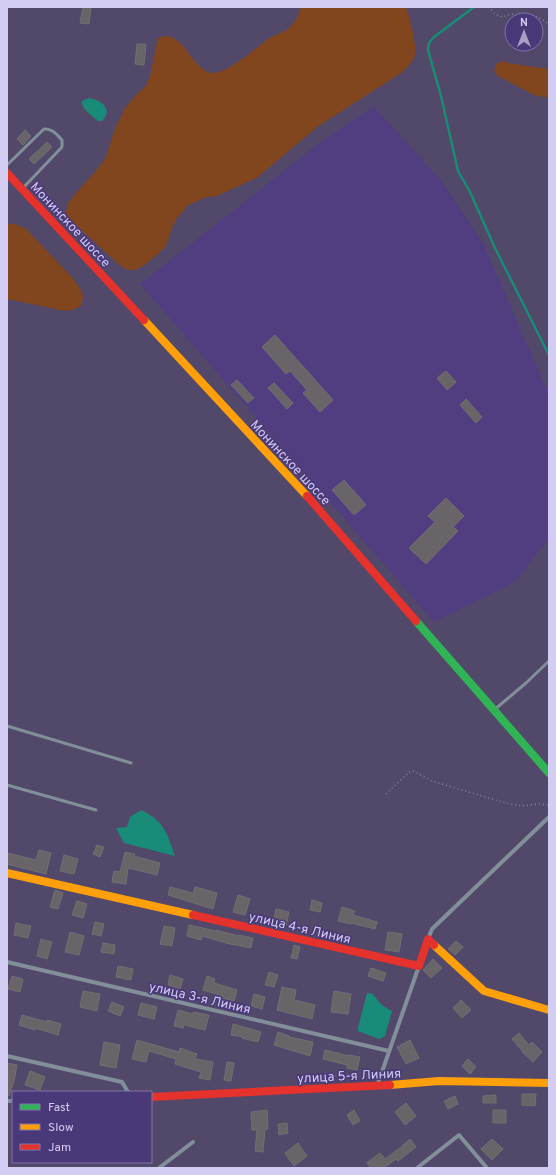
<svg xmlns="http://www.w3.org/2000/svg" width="556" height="1175" viewBox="0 0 556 1175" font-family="Overpass,sans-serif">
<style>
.built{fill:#513e80}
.green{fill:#81461d}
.water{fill:#188c78}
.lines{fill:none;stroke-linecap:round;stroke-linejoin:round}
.stream{stroke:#188c78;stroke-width:2.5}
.building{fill:#686468;stroke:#726f72}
.path{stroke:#838999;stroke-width:1.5;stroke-dasharray:1 3;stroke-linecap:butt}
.lane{stroke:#828f9b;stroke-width:3}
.street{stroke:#828f9b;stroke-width:4}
.fast{stroke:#30b455;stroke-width:8}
.slow{stroke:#ff9f0a;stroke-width:8}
.jam{stroke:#e5322d;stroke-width:8}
.labels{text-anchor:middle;stroke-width:3;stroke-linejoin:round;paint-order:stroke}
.street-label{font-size:13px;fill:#d3ccf3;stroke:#4a3979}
</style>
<rect width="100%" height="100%" fill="#51486a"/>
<path class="built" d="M374,107L440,179L483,243L549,394V538L515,582L434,622L140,284L326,138Z"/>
<path class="green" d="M301,7H406C410,20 418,45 414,58C412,62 407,67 404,71L317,127L258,177L217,196L207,197L188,205L177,218L172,228L166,246L157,255L143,266L135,270H128L122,267L70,220L67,217L66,212L68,203L76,193L94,173L105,159L115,129L125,108L136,95L146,86L150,76L158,38C161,37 164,36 167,36C186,39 195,71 211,73C226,75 255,49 268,39C274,35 283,33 289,28C295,23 299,14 301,7Z
M503,61L508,63L549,69V98L534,95L498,76L494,70L497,63Z
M7,224H15L26,229L70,275L82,291L83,299L81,305L76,309L65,311L7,299Z"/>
<path class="water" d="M89,98C101,100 114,109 102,121H98C92,116 81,109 82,101Z
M141,810C164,821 167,833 175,856L124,843L116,828L127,827L130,817Z
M367,993C375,993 375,998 380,1003C383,1006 388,1009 392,1011L385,1036L379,1039L358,1031V1028Z"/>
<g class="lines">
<path class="stream" d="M474,7L434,37L429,43L428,50L441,96L458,171L470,192L495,248L549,355"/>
</g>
<path class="building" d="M83,7H91L89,24L80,23Z
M137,44H146L144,65L135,64Z
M25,130L31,136L23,145L17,139Z
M47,142L52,147L34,164L29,159Z
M275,335L333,400L320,412L303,393L307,390L290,371L286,374L262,347Z
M446,371L456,382L447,390L437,378Z
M237,380L254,398L248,403L231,385Z
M274,383L293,403L287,409L268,388Z
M466,399L482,417L476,423L460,405Z
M344,480L366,505L354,515L332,490Z
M446,498L464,516L453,527L458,531L426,564L409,548L435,522L428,516Z
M97,845L104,847L100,857L93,854Z
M39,850L51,853L46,874L7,864L8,853L36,860Z
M125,852L135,854L134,856L160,863L157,875L128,868L126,884L112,882L114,871L120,872Z
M64,855L78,859L74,874L60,871Z
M170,887L193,893L195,887L217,893L213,909L168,895Z
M55,890L63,893L58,909L50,907Z
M238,895L250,899L245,915L233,912Z
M312,900L322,903L320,912L310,910Z
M77,901L87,904L83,918L72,915Z
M342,907L355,911L353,915L377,922L375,929L351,923V924L338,921Z
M276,909L289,912L286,926L273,923Z
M95,922L104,924L101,936L92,934Z
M16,923L31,926L28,938L14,935Z
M189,925L216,931V930L239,936V935L253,938L251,948L230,944L202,936L201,940L187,936Z
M164,926L175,928L172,946L160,944Z
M70,932L84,936L79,955L65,952Z
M388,932L402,934L399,952L385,950Z
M41,939L52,942L47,959L37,956Z
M456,941L463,947L455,955L448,949Z
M103,943L115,945L114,954L101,952Z
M294,945L300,947L297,959L291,958Z
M433,959L442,968L431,978L423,970Z
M118,966L133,969L131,980L116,977Z
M371,968L386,973L383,981L368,976Z
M269,972L278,975L274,987L265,985Z
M170,975L183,979L180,989L168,985Z
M12,976L23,979L20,992L8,989Z
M207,976L215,979L214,983L237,990L234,1001L223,998V996L203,990Z
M282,987L296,990L294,1000L315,1005L312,1019L277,1010Z
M83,991L100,994L97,1011L80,1007Z
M334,991L351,994L348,1014L331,1012Z
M254,994L265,997L262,1009L251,1006Z
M461,1000L471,1010L462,1018L453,1008Z
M112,1002L124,1007L120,1016L108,1011Z
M141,1003L157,1007L154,1019L138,1015Z
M178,1010L193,1014V1012L209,1015L205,1030L184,1025L183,1028L174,1026Z
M22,1015L47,1022V1020L61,1024L58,1035L35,1028V1030L19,1025Z
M233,1024L261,1032L258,1042L242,1038L243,1037L231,1035Z
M278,1032L289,1036V1037L313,1042L310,1056L274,1045Z
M519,1033L529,1045L532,1042L542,1052L533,1062L522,1052H523L512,1039Z
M137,1040L179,1052L180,1048L197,1054L195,1059L213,1062L210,1080L199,1078L201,1072L175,1064L176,1059L149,1051L146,1062L132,1059Z
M410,1040L419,1058L406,1064L397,1047Z
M104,1042L120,1045L116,1068L100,1065Z
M325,1050L349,1056V1055L360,1057L357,1070L347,1068V1065L323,1059Z
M468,1059L476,1067L470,1074L462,1066Z
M227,1062L234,1063L231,1081L224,1080Z
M7,1063L17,1065L14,1081L9,1096L7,1095Z
M30,1071L45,1077L40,1090L25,1085Z
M522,1094H536L535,1106L522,1105Z
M496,1095V1103H483V1096Z
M455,1096L458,1104L448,1109L444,1101Z
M406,1103L416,1116L405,1125L395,1112Z
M267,1110L268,1129H265L263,1152L255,1151L257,1130H252L251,1112Z
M354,1110L360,1121L353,1125L347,1115Z
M493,1110H506V1123H493Z
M287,1123L288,1133L279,1135L278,1124Z
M410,1139L416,1147L398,1161L396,1159L384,1168H371L367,1163L380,1153L385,1159L403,1146V1145Z
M492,1139L503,1149L492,1160L481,1149Z
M298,1143L307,1156L294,1166L285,1153Z"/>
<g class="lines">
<path class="path" d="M488,7L495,14L502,17L511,14L538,17L549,24
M386,794L409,772L413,771L432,781L502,802L521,806L539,804L549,805"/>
<path class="lane" d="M7,165L44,129C52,128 57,135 62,140V147L22,189
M494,710L526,683L549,661
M7,726L131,763
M7,785L96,810"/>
<path class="street" d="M428,939L432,929L549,817
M7,962L389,1051
M7,1056L122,1082L128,1092
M377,1086L419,966
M7,1101H13
M159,1168L193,1142
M417,1168L459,1135L487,1168"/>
<path class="fast" d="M416,621L549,773"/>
<path class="slow" d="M144,320L307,496
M7,873L193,915
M434,945L484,991L549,1010
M390,1085L439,1081L549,1083"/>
<path class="jam" d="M7,173L144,320
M307,496L416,621
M193,915L419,966L428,939L434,945
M151,1097L390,1085"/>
</g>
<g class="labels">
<g class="street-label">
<text transform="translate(71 224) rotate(47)" y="5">Монинское шоссе</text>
<text transform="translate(291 462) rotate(47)" y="5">Монинское шоссе</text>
<text transform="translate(300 927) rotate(13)" y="5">улица 4-я Линия</text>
<text transform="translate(200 997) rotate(13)" y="5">улица 3-я Линия</text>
<text transform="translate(349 1075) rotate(-3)" y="5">улица 5-я Линия</text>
</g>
</g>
<rect width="556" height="1175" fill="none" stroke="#d3ccf3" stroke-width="16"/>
<rect x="12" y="1091" width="140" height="72" fill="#4a3979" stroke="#8174aa"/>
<rect x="20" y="1104" width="20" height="6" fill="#30b455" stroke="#8174aa"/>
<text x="48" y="1111" font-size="12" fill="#d3ccf3">Fast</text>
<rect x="20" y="1124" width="20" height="6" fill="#ff9f0a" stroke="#8174aa"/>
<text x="48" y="1131" font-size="12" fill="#d3ccf3">Slow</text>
<rect x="20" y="1144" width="20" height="6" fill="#e5322d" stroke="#8174aa"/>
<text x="48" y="1151" font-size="12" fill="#d3ccf3">Jam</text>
<g transform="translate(524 32)"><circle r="19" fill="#4a3979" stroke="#8174aa"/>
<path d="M0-3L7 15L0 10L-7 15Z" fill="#a69ec3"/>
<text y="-6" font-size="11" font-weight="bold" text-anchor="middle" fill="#d3ccf3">N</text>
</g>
</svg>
